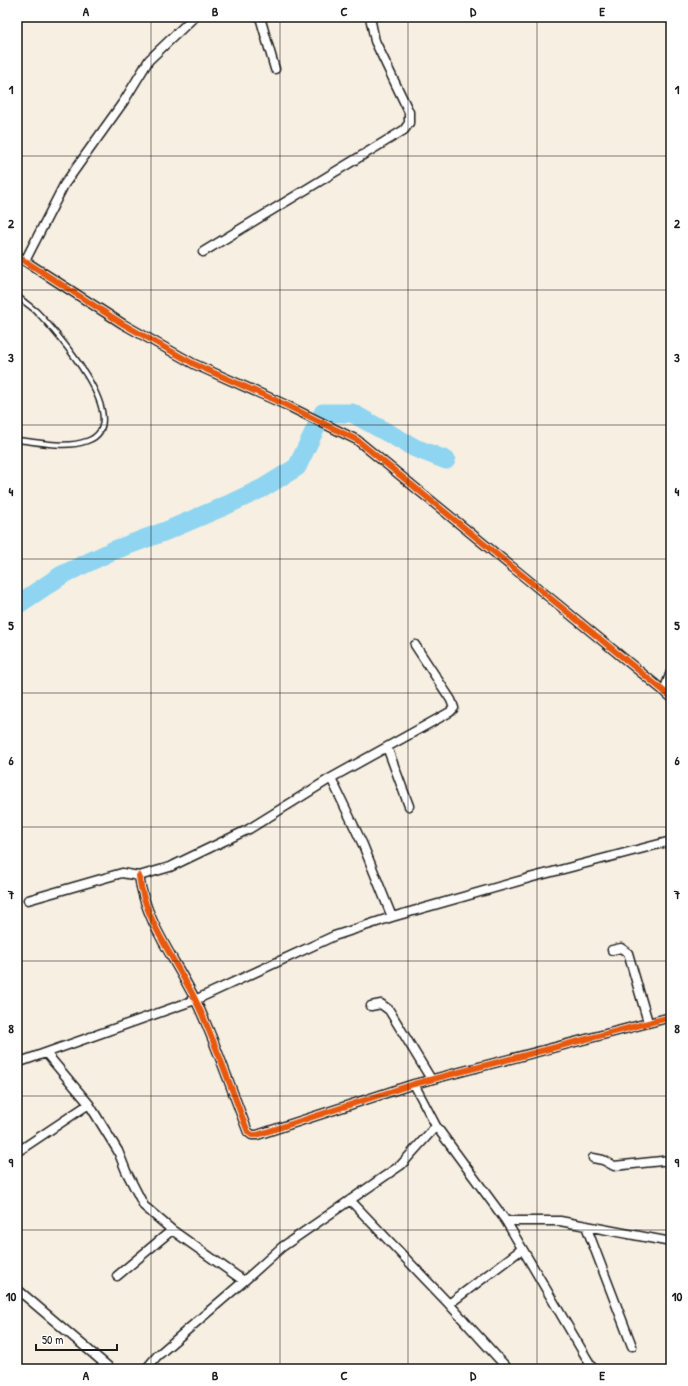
<svg xmlns="http://www.w3.org/2000/svg" width="688" height="1386" viewBox="0 0 688 1386" font-family="'Patrick Hand',sans-serif">
<style>
.lines{fill:none;stroke-linecap:round;stroke-linejoin:round}
.river{stroke:#8fd5f1;stroke-width:19}
.service-casing{stroke:#1c1c1c;stroke-width:7}
.minor-casing{stroke:#1c1c1c;stroke-width:11}
.service{stroke:#fff;stroke-width:4}
.minor{stroke:#fff;stroke-width:8}
.cycleway-casing{stroke:#fff;stroke-width:8}
.cycleway{stroke:#e8590c;stroke-width:6}
.grid{fill:none;stroke:#1c1c1c;stroke-width:1;stroke-opacity:0.55}
.neatline{fill:none;stroke:#1c1c1c;stroke-width:1.5}
.grid-label{font-size:13px;text-anchor:middle;font-weight:bold;fill:#1c1c1c}
</style>
<rect width="100%" height="100%" fill="#f7efe1"/>
<filter id="ink" filterUnits="userSpaceOnUse"><feTurbulence type="fractalNoise" baseFrequency=".025" numOctaves="2"/><feDisplacementMap in="SourceGraphic" scale="8" xChannelSelector="R" yChannelSelector="G"/><feConvolveMatrix kernelMatrix="1 2 1 2 8 2 1 2 1" color-interpolation-filters="sRGB"/></filter>
<g filter="url(#ink)">
<g class="lines">
<path class="river" d="M17,605L62,575L112,551L166,531L227,505L263,488L297,467L323,413H352L415,448L446,460"/>
<defs>
<path id="service" d="M17,296C23,301 30,306 36,311C55,330 137,424 87,441C65,449 39,442 17,440"/>
<path id="minor" d="M260,17L275,69
M203,252L404,130L409,123V112L375,41L370,17
M17,256L123,324L194,364L286,405L357,440L671,697
M25,261L64,185L124,101L149,60L194,17
M664,691L671,672
M387,747L409,806
M139,876C145,921 175,959 195,999C215,1040 231,1089 248,1132L252,1135H257L414,1084L671,1017
M28,900L122,873L139,876L170,867L249,829L331,778
M392,917L363,845L331,778L450,712L454,708L451,700L415,645
M612,950L621,948L628,953L648,1022
M371,1006L381,1004L389,1010L431,1079
M46,1053L89,1104L118,1151L126,1171L144,1206L172,1230L244,1281
M17,1063L195,1000L334,936L392,917L533,877L671,841
M414,1084L436,1126L506,1221L593,1369
M17,1152L89,1104
M593,1158L603,1160L614,1166L671,1160
M350,1200L449,1304L508,1369
M506,1221H560L671,1242
M586,1226L632,1346
M117,1276L172,1230
M17,1289L111,1369
M449,1304L522,1249
M146,1369L157,1356L244,1281L282,1247L401,1165L436,1126"/>
</defs>
<use href="#service" class="service-casing"/>
<use href="#minor" class="minor-casing"/>
<use href="#service" class="service"/>
<use href="#minor" class="minor"/>
<defs>
<path id="cycleway" d="M17,256L123,324L194,364L286,405L357,440L671,697
M139,876C145,921 175,959 195,999C215,1040 231,1089 248,1132L252,1135H257L414,1084L671,1017"/>
</defs>
<use href="#cycleway" class="cycleway-casing"/>
<use href="#cycleway" class="cycleway"/>
</g>
</g>
<path class="grid" d="M151,17V1369M280,17V1369M408,17V1369M537,17V1369M17,156H671M17,290H671M17,425H671M17,559H671M17,693H671M17,827H671M17,961H671M17,1096H671M17,1230H671"/>
<rect width="688" height="1386" fill="none" stroke="#fff" stroke-width="44"/>
<path d="M36 1344v6h81v-6" fill="none" stroke="#1c1c1c" stroke-width="2"/>
<text x="42" y="1344" font-size="12" fill="#1c1c1c" stroke="#ffffff" stroke-width="3" paint-order="stroke">50 m</text>
<rect x="22" y="22" width="644" height="1342" class="neatline"/>
<g class="grid-label">
<text x="86" y="16">A</text>
<text x="215" y="16">B</text>
<text x="344" y="16">C</text>
<text x="473" y="16">D</text>
<text x="602" y="16">E</text>
<text x="11" y="94">1</text>
<text x="677" y="94">1</text>
<text x="11" y="228">2</text>
<text x="677" y="228">2</text>
<text x="11" y="362">3</text>
<text x="677" y="362">3</text>
<text x="11" y="496">4</text>
<text x="677" y="496">4</text>
<text x="11" y="630">5</text>
<text x="677" y="630">5</text>
<text x="11" y="765">6</text>
<text x="677" y="765">6</text>
<text x="11" y="899">7</text>
<text x="677" y="899">7</text>
<text x="11" y="1033">8</text>
<text x="677" y="1033">8</text>
<text x="11" y="1167">9</text>
<text x="677" y="1167">9</text>
<text x="11" y="1301">10</text>
<text x="677" y="1301">10</text>
<text x="86" y="1380">A</text>
<text x="215" y="1380">B</text>
<text x="344" y="1380">C</text>
<text x="473" y="1380">D</text>
<text x="602" y="1380">E</text>
</g>
</svg>
